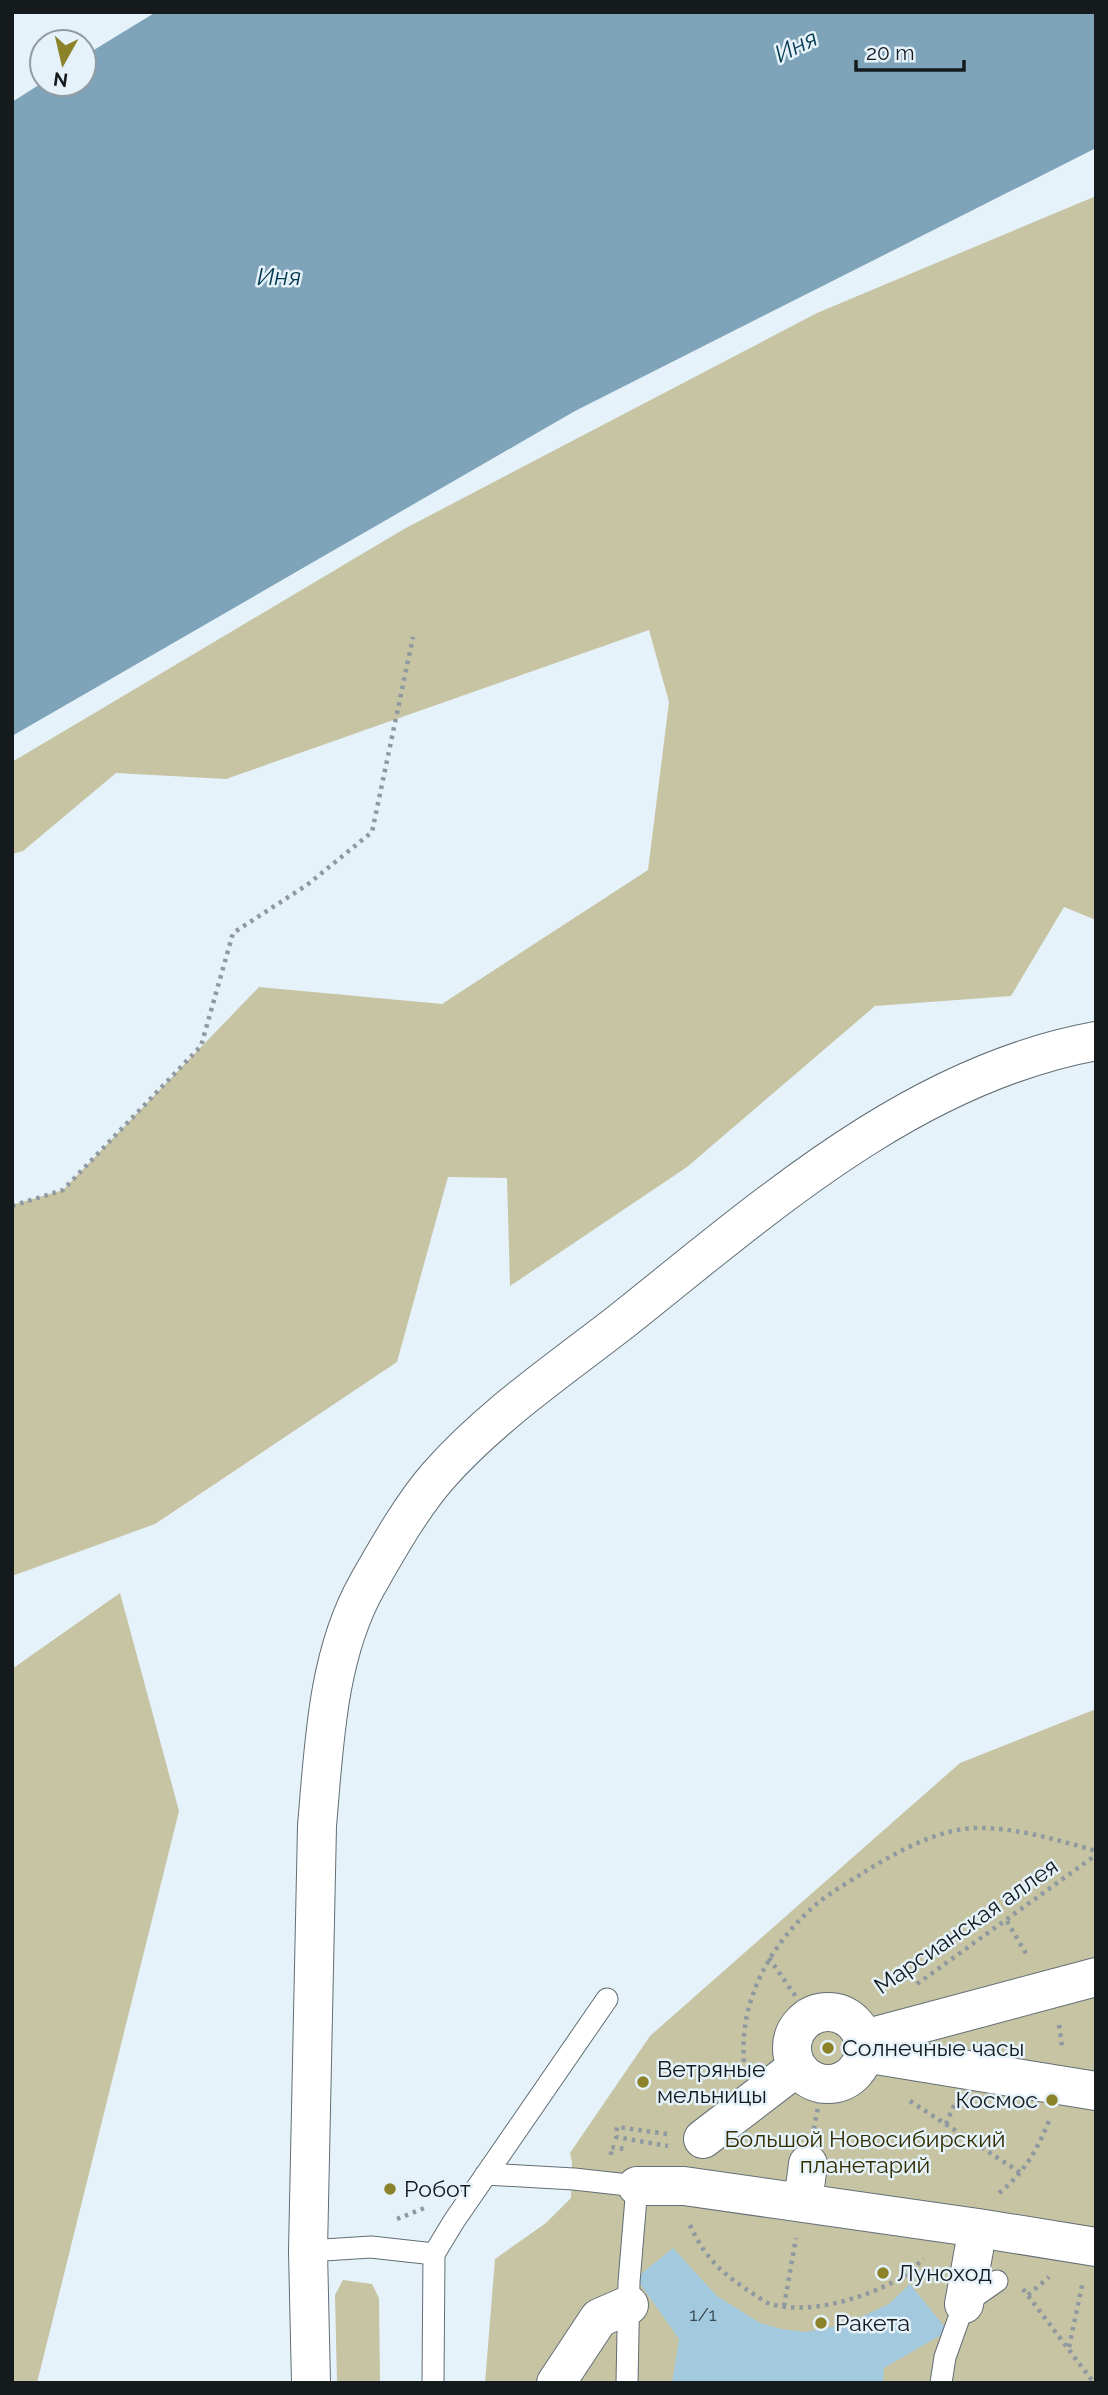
<svg xmlns="http://www.w3.org/2000/svg" width="1108" height="2395" viewBox="0 0 1108 2395" font-family="Raleway,sans-serif">
<style>
.green{fill:#c7c4a3}
.water{fill:#7fa4b9}
.building{fill:#a3c9de}
.lines{fill:none;stroke-linecap:round;stroke-linejoin:round}
.lane-casing{stroke:#626e75;stroke-width:23}
.street-casing{stroke:#626e75;stroke-width:40}
.secondary-casing{stroke:#626e75;stroke-width:40}
.path{stroke:#8f999f;stroke-width:4.5;stroke-dasharray:3.5 5;stroke-linecap:butt}
.lane{stroke:#fff;stroke-width:21}
.street{stroke:#fff;stroke-width:38}
.secondary{stroke:#fff;stroke-width:38}
.poi-dot{fill:#8c822a;stroke:#e5f2fa;stroke-width:2.5}
.labels{text-anchor:middle;stroke-width:5;stroke-linejoin:round;paint-order:stroke}
.number-label{font-size:19px;fill:#38464d}
.street-label{font-size:23px;fill:#151a1d;stroke:#e5f2fa}
.poi-label{font-size:23px;fill:#151a1d;stroke:#e5f2fa;text-anchor:start}
.park-label{font-size:23px;fill:#332d00;stroke:#e5f2fa}
.water-label{font-size:24px;font-style:italic;fill:#03394f;stroke:#e5f2fa}
</style>
<rect width="100%" height="100%" fill="#e5f2fa"/>
<path class="green" d="M1096,196V920L1064,907L1011,996L875,1006L687,1167L510,1286L507,1178L448,1177L397,1362L155,1524L12,1576V1205L63,1190L259,987L442,1004L648,870L669,702L649,630L226,779L116,773L23,851L12,854V762L404,529L817,313Z
M120,1593L179,1811L37,2383H12V1669Z
M1096,1709V2383H485L495,2259L546,2223L571,2198L572,2162L570,2153L650,2036L960,1763Z
M343,2280L372,2284L379,2298L380,2383H337L335,2295Z"/>
<path class="water" d="M156,12H1096V148L575,411L12,736V102L42,83L84,84V56Z"/>
<path class="building" d="M673,2248L717,2296L760,2323L781,2329L806,2332L846,2324L889,2304L910,2284L948,2331L884,2368L883,2383H672L679,2339L636,2278Z"/>
<g class="lines">
<defs>
<path id="lane" d="M486,2174L574,2179L637,2186L629,2282L627,2383
M308,2251L371,2247L434,2254
M433,2383L434,2254L454,2221L607,1999
M941,2383L945,2357L964,2304L997,2281"/>
<path id="street" d="M792 2048a36 36 0 1 1 72 0a36 36 0 1 1-72 0Z
M864,2039L1096,1977
M864,2053L1096,2091
M703,2139L797,2067
M637,2186H684L978,2228L964,2304
M803,2203L808,2164
M978,2228L1096,2247
M556,2383L599,2318L629,2305"/>
<path id="secondary" d="M311,2383L308,2251L317,1826C324,1746 327,1656 367,1585C387,1550 411,1507 438,1476C490,1417 556,1372 618,1324C762,1210 910,1075 1096,1041"/>
</defs>
<use href="#lane" class="lane-casing"/>
<use href="#street" class="street-casing"/>
<use href="#secondary" class="secondary-casing"/>
<path class="path" d="M12,1206L63,1190L201,1046L233,933L307,885L372,832L413,637
M1007,1921L1028,1957
M769,1958L810,2017
M917,1984L1096,1855
M1059,2025L1062,2047
M744,2062C739,2001 769,1947 813,1907C829,1893 849,1882 866,1871C896,1852 939,1829 975,1828C1015,1827 1058,1840 1096,1851
M910,2101L1021,2173
M946,2124L954,2105
M814,2129L819,2101
M667,2134L617,2127L616,2137L668,2146
M611,2155V2147L625,2149
M999,2193C1024,2173 1037,2150 1049,2121
M397,2219L427,2207
M690,2225C705,2259 725,2276 755,2295C761,2299 767,2304 774,2305C814,2314 864,2298 899,2279C908,2274 916,2265 924,2259
M1023,2289L1094,2383
M1028,2295L1049,2277
M784,2306L796,2238
M1069,2347L1083,2281"/>
<use href="#lane" class="lane"/>
<use href="#street" class="street"/>
<use href="#secondary" class="secondary"/>
</g>
<g class="poi-dot">
<circle cx="828" cy="2048" r="7"/>
<circle cx="643" cy="2082" r="7"/>
<circle cx="1052" cy="2100" r="7"/>
<circle cx="390" cy="2189" r="7"/>
<circle cx="883" cy="2273" r="7"/>
<circle cx="821" cy="2323" r="7"/>
</g>
<g class="labels">
<g class="number-label">
<text x="703" y="2321">1/1</text>
</g>
<g class="street-label">
<text transform="translate(966 1926) rotate(-35)" y="8">Марсианская аллея</text>
</g>
<g class="poi-label">
<text x="842" y="2056">Солнечные часы</text>
<text x="657" y="2077">Ветряные<tspan x="657" dy="26">мельницы</tspan></text>
<text x="1038" y="2108" text-anchor="end">Космос</text>
<text x="404" y="2197">Робот</text>
<text x="897" y="2281">Луноход</text>
<text x="835" y="2331">Ракета</text>
</g>
<g class="park-label">
<text x="865" y="2147">Большой Новосибирский<tspan x="865" dy="26">планетарий</tspan></text>
</g>
<g class="water-label">
<text transform="translate(796 46) rotate(-26)" y="8">Иня</text>
<text x="279" y="285">Иня</text>
</g>
</g>
<rect width="1108" height="2395" fill="none" stroke="#151a1d" stroke-width="28"/>
<g transform="translate(63 63) rotate(188)"><circle r="33" fill="#e5f2fa" stroke="#929ca2" stroke-width="2"/>
<path d="M0-5L12 26L0 18L-12 26Z" fill="#8c822a"/>
<text y="-10" font-size="19" font-weight="bold" text-anchor="middle" fill="#151a1d">N</text>
</g>
<path d="M856 60v10h108v-10" fill="none" stroke="#151a1d" stroke-width="3.5"/>
<text x="866" y="60" font-size="21" fill="#151a1d" stroke="#e5f2fa" stroke-width="5" paint-order="stroke">20 m</text>
</svg>
